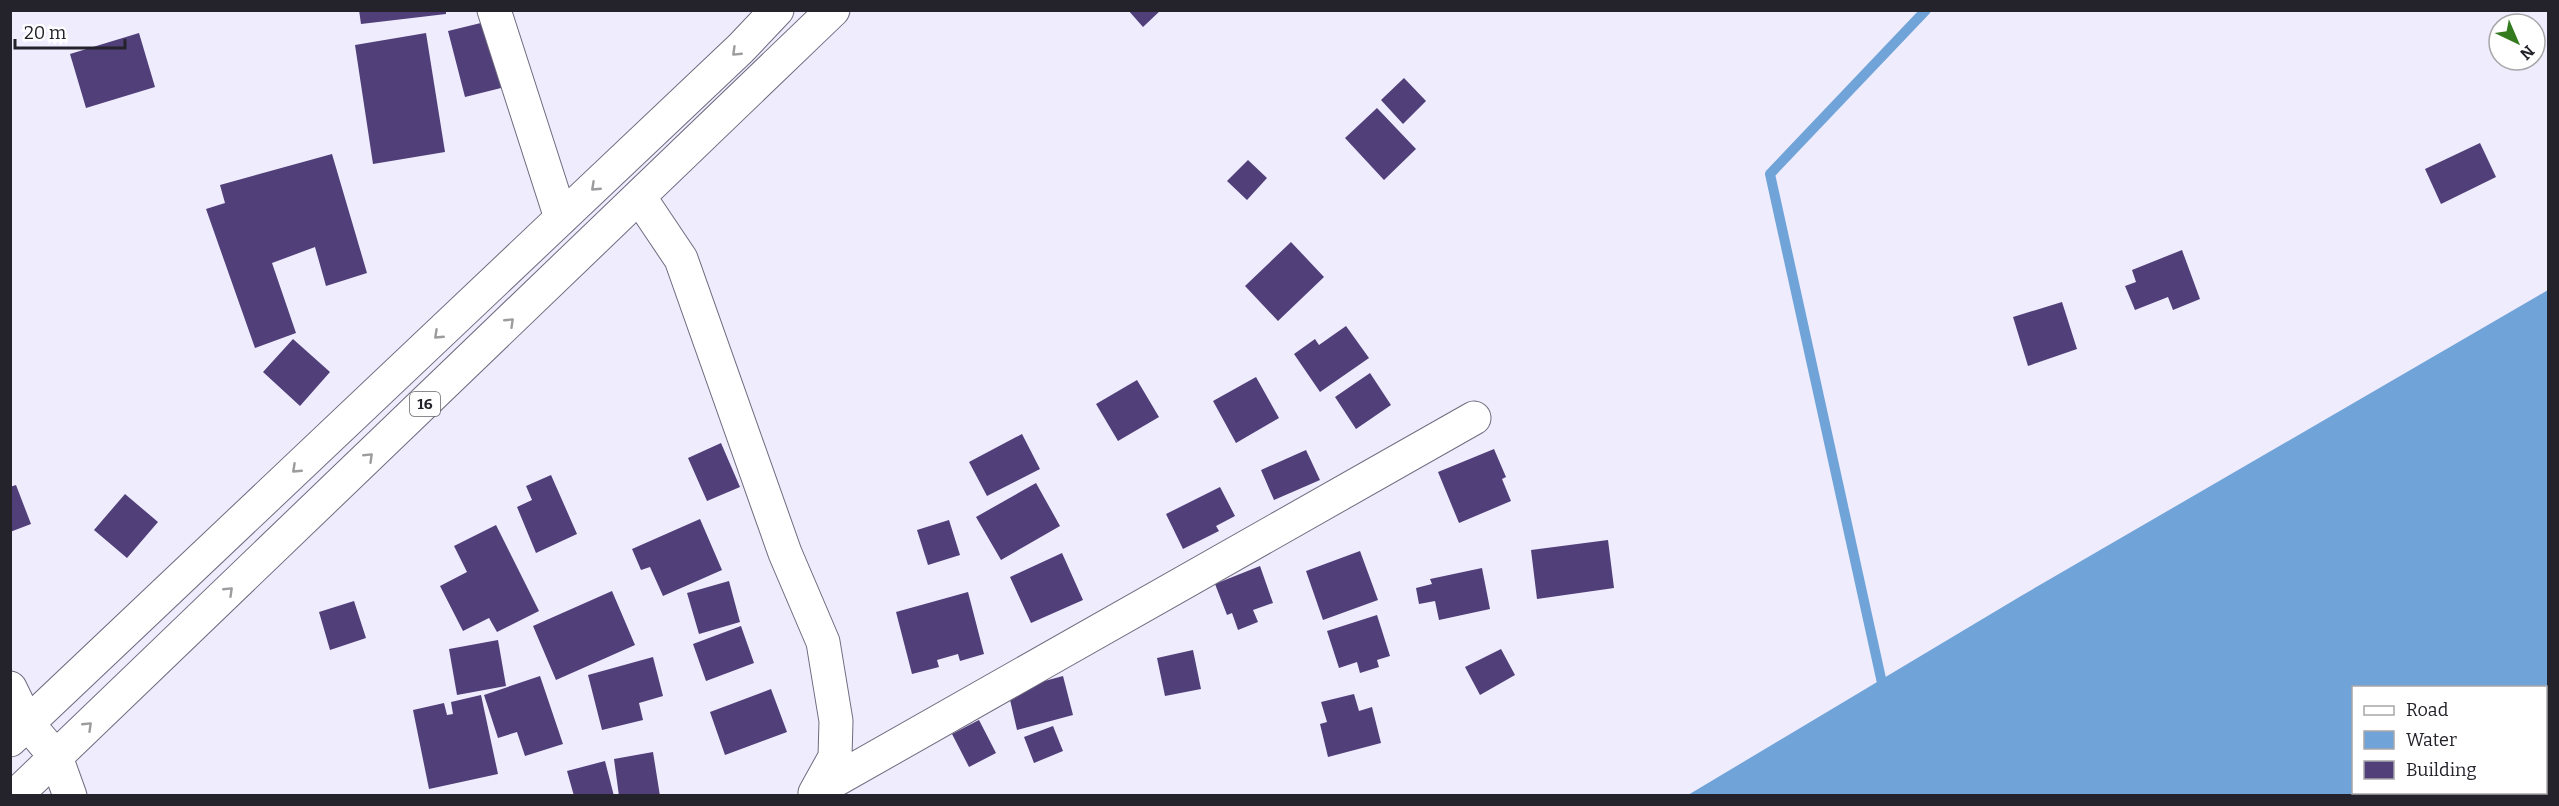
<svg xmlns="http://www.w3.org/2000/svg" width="2559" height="806" viewBox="0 0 2559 806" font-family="Bitter,serif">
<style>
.water{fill:#70a4d8;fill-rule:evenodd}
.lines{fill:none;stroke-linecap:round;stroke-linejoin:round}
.stream{stroke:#70a4d8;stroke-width:10}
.building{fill:#503f78}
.minor-casing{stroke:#6f6b7f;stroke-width:35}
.highway-casing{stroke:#6f6b7f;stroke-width:35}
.minor{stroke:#fff;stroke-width:33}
.highway{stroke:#fff;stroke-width:33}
.oneway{stroke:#9c9c9f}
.labels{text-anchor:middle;stroke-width:6;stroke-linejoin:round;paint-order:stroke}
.shield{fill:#fff;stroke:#66646a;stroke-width:1.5}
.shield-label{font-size:15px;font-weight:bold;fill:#24222a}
</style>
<rect width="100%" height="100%" fill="#efecfe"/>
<path class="water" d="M2548,290V795H1688L2021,596ZM2354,688H2546V792H2354Z"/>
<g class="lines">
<path class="stream" d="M1884,692L1770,174L1926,10"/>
</g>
<path class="building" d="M359,10H446V14L361,24Z
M1128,10H1161L1143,27Z
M489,21L505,87L465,97L448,31Z
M139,33L155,87L86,108L70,54Z
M426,33L445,152L373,164L355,45Z
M1404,78L1426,101L1403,124L1381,100Z
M1377,108L1416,149L1384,180L1345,138Z
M2480,143L2496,177L2441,204L2425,169Z
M332,154L367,273L326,286L315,247L272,263L296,333L255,348L206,209L225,203L220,185Z
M1248,160L1267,178L1247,200L1227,181Z
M1291,242L1324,277L1278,321L1245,286Z
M2182,250L2200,299L2173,310L2168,297L2135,310L2125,286L2136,282L2132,270Z
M2062,302L2077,349L2028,366L2013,317Z
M1346,326L1369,358L1320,392L1294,354L1315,339L1319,345Z
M293,339L330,372L300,406L263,372Z
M1370,373L1391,405L1356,429L1335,397Z
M1256,377L1279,418L1236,443L1213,401Z
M1137,380L1159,417L1118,441L1096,404Z
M1022,434L1040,469L987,496L969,462Z
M721,443L740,487L707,501L688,458Z
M1494,449L1506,477L1502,479L1511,501L1459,523L1438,472Z
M1306,450L1320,480L1274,500L1261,470Z
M551,475L577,534L536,553L517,507L532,500L526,486Z
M1036,483L1060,526L1001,560L976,517Z
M16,485L31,524L10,532V487Z
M1220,487L1235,516L1216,526L1219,531L1183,549L1166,514Z
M125,494L158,522L127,558L94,530Z
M700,519L722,570L663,596L650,567L641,570L632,549Z
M949,520L960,555L928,565L917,530Z
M496,525L539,611L497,632L489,618L463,631L440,586L467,572L454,546Z
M1608,540L1614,588L1537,599L1531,550Z
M1360,551L1378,600L1323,620L1306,571Z
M1062,553L1083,600L1031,623L1010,577Z
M1260,566L1273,603L1253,610L1258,622L1238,630L1232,613L1227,615L1215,584Z
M1482,568L1490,609L1439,620L1435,601L1419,604L1416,588L1432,584L1430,579Z
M729,581L740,622L699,634L687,593Z
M612,591L635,645L556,680L533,626Z
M968,592L984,654L960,661L958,654L937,660L939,667L912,674L896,612Z
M354,601L366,638L330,650L319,612Z
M1377,615L1390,656L1377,660L1379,667L1360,673L1357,662L1339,668L1327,631Z
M741,626L754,663L706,681L693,644Z
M498,640L506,686L457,695L449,649Z
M1501,649L1515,675L1480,695L1465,667Z
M1193,650L1201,689L1165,696L1157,658Z
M653,657L663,696L639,703L643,720L602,730L588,675Z
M540,676L563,744L525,756L517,732L498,738L484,695Z
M1063,676L1073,715L1017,730L1008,691Z
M771,689L787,732L725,755L710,712Z
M1354,694L1359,711L1372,707L1381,743L1328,757L1320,724L1327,722L1321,702Z
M481,695L498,774L429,789L413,710L444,703L447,715L453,714L451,702Z
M979,720L996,753L969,767L952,734Z
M1053,726L1063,751L1034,763L1024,737Z
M653,752L660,796H619L614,759Z
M605,761L614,796H574L567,771Z"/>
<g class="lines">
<defs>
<path id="minor" d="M494,10L561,218
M640,198L681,259L785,553L823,642L836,721L835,757L815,793
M10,688L27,723L56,757L70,796
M818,790L1474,418"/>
<path id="highway" d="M10,740L741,48L777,10
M15,796L833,10"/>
</defs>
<use href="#minor" class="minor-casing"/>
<use href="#highway" class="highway-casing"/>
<use href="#minor" class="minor"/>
<use href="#highway" class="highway"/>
</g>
<defs><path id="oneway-chevron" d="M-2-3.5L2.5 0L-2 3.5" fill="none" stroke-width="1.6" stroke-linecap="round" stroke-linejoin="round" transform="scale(1.5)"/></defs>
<g class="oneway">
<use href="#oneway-chevron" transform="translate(736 52) rotate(136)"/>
<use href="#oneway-chevron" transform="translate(595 187) rotate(137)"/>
<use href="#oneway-chevron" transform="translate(510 322) rotate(-44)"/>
<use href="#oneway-chevron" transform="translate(438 335) rotate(137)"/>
<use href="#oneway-chevron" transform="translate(369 457) rotate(-44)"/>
<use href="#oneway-chevron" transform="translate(296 469) rotate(137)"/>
<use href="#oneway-chevron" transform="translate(229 591) rotate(-44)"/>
<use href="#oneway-chevron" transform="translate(88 726) rotate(-44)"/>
</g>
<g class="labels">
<rect class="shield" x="410" y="392" width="30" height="24" rx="4.5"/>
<g class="shield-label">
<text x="425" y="409">16</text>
</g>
</g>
<rect width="2559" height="806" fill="none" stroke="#24222a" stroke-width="24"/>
<rect x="2352" y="686" width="195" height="108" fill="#ffffff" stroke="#a7a7aa" stroke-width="1.5"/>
<rect x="2364" y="706" width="30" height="9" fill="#ffffff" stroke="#a7a7aa" stroke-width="1.5"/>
<text x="2406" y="716" font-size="18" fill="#24222a">Road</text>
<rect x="2364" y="731" width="30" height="18" fill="#70a4d8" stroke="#a7a7aa" stroke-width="1.5"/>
<text x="2406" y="746" font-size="18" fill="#24222a">Water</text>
<rect x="2364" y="761" width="30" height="18" fill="#503f78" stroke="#a7a7aa" stroke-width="1.5"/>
<text x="2406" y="776" font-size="18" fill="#24222a">Building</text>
<g transform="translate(2517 42) rotate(136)"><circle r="28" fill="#ffffff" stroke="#a7a7aa" stroke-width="1.5"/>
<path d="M0-4.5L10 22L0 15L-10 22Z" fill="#347b1f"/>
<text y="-9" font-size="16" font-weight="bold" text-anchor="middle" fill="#24222a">N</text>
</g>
<path d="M15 39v9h110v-9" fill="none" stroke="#24222a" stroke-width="3"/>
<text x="24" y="39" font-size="18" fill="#24222a" stroke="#ffffff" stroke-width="4.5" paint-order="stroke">20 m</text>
</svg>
